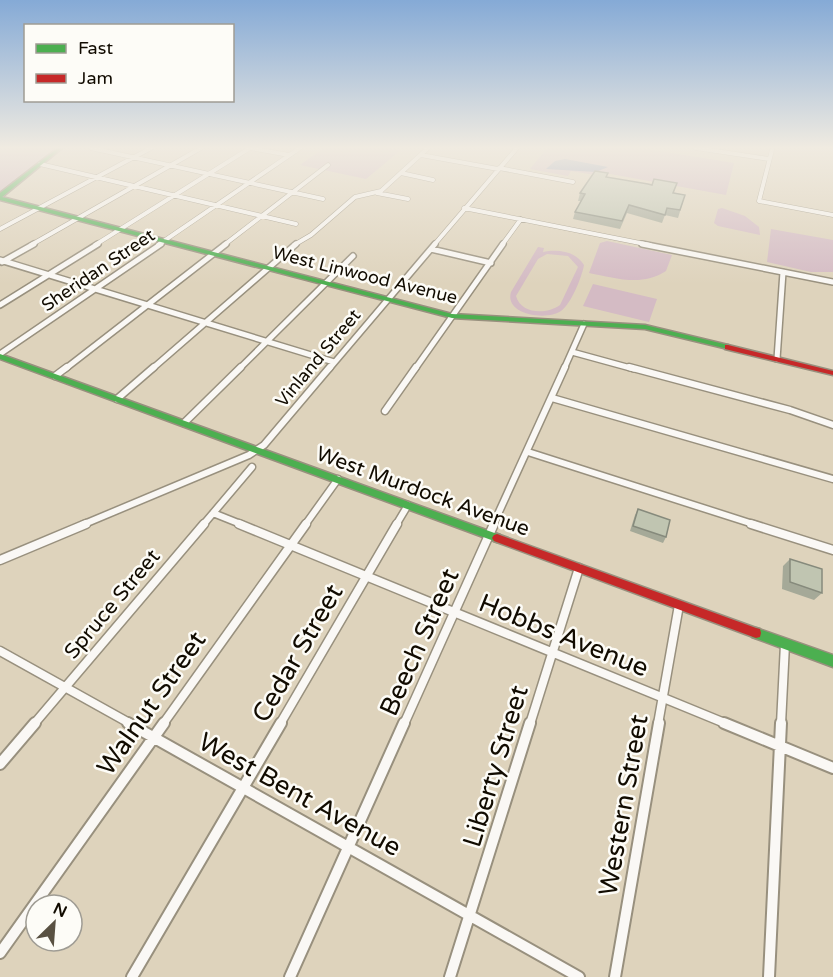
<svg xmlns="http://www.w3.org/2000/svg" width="833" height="977" viewBox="0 0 833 977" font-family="'Varela Round',sans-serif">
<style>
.green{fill:#d4bbc4;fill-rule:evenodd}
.water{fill:#919cbb}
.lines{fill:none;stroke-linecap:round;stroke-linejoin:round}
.street-far4-casing{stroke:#98907e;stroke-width:5}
.street-far3-casing{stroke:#98907e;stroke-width:8}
.street-far2-casing{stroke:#98907e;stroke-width:9}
.street-far1-casing{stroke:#98907e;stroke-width:11}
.street-casing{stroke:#98907e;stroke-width:14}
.fast-casing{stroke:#98907e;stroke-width:3}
.jam-casing{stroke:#98907e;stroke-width:3}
.street-far4{stroke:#faf8f5;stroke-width:4}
.street-far3{stroke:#faf8f5;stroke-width:5}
.street-far2{stroke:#faf8f5;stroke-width:6}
.street-far1{stroke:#faf8f5;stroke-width:8}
.street{stroke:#faf8f5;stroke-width:10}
.fast{fill:#4caf50;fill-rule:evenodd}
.jam{fill:#c62828;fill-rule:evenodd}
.wall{fill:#a5a998}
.building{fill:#c0c5b1;stroke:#868a7c;stroke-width:1.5}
.labels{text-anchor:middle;stroke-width:5;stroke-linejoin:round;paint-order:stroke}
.far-street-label{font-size:18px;fill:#110b00;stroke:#fdfcf7}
.street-label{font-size:21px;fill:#110b00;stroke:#fdfcf7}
.near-street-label{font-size:26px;fill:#110b00;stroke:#fdfcf7}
</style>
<rect width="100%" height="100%" fill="#ded3bc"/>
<path class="green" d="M0,148H56L0,192Z
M324,148H390L401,150L366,179L300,165Z
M547,148H641L734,163L726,195L605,173L601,176L571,171L568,176L530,169Z
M722,208L745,216L759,227L760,235L718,226L714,223L718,209Z
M771,229L833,240V272H811L767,262Z
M607,241L672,255L666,271C642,287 615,278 589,273L600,243Z
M538,247L544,248L543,252C557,249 576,251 584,265C582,277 571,304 561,311C547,321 504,315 511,292ZM547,254L568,256L578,267L560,305C546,315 521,314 516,296L538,259Z
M593,284L657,299L649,322L583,306Z"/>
<path class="water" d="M565,159L608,167L596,172L546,169L555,161Z"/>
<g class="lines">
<defs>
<path id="street-far4" d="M91,148L323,199
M250,148L289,155
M696,148L769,159
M772,150L759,201L833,215
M421,155L498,169
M40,164L296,224
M499,168L573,182
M401,173L433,180
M377,193L408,199
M464,208L650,245
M0,229L151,148
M31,245L201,148
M95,245L250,148
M158,245L300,148
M224,245L328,165
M294,245L311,235L355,197L381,191L428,148
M434,245L517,148
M502,245L521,219"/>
<path id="street-far3" d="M642,244L833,282
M431,249L491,263
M0,260L334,362
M2,262L34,244
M0,305L98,244
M572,352L634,369
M0,354L161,244
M777,359L783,272
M65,369L226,244
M152,369L296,244
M239,369L353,256
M329,369L435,244
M415,369L503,244
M564,369L584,324"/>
<path id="street-far2" d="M629,367L790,410L833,425
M55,376L67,367
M552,398L833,479
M117,399L154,367
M385,411L416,367
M184,423L241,367
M528,452L756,525
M213,513L243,525
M82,525L249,455L264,445L330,367
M203,525L252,467
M305,525L338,479
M396,525L408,505
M493,525L565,367"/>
<path id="street-far1" d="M239,524L727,724
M751,524L833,550
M0,560L86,524
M0,651L131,724
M34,724L204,524
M163,724L306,524
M280,724L397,524
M404,724L494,524
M530,724L579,568
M658,724L679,605
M781,724L785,644"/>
<path id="street" d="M128,723L579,977
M724,723L833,768
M0,764L35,723
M0,953L164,723
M132,977L281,723
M290,977L404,723
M450,977L530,723
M615,977L659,723
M769,977L781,723"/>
<path id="fast" d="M58,148H62L2,197L452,314L645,325L728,345L732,347L728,349L645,329L452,318L0,200V193Z
M0,354L500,535L502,538L500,541L497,542L494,541L0,359Z
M756,628L833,655V667L752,637L751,633L752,629Z"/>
<path id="jam" d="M725,345H728L833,371V375L725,349Z
M497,534L756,628L760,629L761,633L760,637L756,638L494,541L492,538L494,535Z"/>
</defs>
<use href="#street-far4" class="street-far4-casing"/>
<use href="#street-far3" class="street-far3-casing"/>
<use href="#street-far2" class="street-far2-casing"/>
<use href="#street-far1" class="street-far1-casing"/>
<use href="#street" class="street-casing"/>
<use href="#fast" class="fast-casing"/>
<use href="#jam" class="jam-casing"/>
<use href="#street-far4" class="street-far4"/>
<use href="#street-far3" class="street-far3"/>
<use href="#street-far2" class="street-far2"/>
<use href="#street-far1" class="street-far1"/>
<use href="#street" class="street"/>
<use href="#fast" class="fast"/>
<use href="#jam" class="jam"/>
</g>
<path class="wall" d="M607,177L685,195L678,218L665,215L662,223L627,213L620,229L573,219L575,212L581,201H578L580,193Z
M638,509L666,537L663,543L630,531L635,515Z
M790,559L822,593L814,600L782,589L783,566Z"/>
<path class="building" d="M595,171L608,173L606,177L648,184L652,185L654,179L677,183L673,193L685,195L680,210L667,208L665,215L629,205L622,221L575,212L585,194L580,193Z
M638,509L670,520L666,537L633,526Z
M790,559L822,569V593L790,582Z"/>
<linearGradient id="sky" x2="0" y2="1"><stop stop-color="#85aad6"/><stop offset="0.52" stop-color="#f0ebe1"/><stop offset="1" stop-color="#f0ebe1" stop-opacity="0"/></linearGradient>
<rect width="833" height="284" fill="url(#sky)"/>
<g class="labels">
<g class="far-street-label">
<text transform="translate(98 270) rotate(-34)" y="6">Sheridan Street</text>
<text transform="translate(365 275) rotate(14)" y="6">West Linwood Avenue</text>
<text transform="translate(318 358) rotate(-50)" y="6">Vinland Street</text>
</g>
<g class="street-label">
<text transform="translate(423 491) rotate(20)" y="7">West Murdock Avenue</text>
<text transform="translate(112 604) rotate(-50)" y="7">Spruce Street</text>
</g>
<g class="near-street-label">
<text transform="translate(564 635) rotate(22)" y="9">Hobbs Avenue</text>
<text transform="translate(419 642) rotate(-66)" y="9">Beech Street</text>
<text transform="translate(297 653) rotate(-60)" y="9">Cedar Street</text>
<text transform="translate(151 703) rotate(-55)" y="9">Walnut Street</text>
<text transform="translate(495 766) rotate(-73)" y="9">Liberty Street</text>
<text transform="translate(300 794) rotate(29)" y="9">West Bent Avenue</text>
<text transform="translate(623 805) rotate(-80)" y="9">Western Street</text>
</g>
</g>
<rect x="24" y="24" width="210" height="78" fill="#fdfcf7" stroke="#9f9c94" stroke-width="1.5"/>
<rect x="36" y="44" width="30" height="9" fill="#4caf50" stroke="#9f9c94" stroke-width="1.5"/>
<text x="78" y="54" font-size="18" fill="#110b00">Fast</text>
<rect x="36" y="74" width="30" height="9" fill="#c62828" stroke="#9f9c94" stroke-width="1.5"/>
<text x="78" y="84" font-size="18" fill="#110b00">Jam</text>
<g transform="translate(54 923) rotate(25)"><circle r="28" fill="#fdfcf7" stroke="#9f9c94" stroke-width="1.5"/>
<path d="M0-4.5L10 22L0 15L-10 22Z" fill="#595142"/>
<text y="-9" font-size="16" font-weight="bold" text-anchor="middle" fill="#110b00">N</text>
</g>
</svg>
